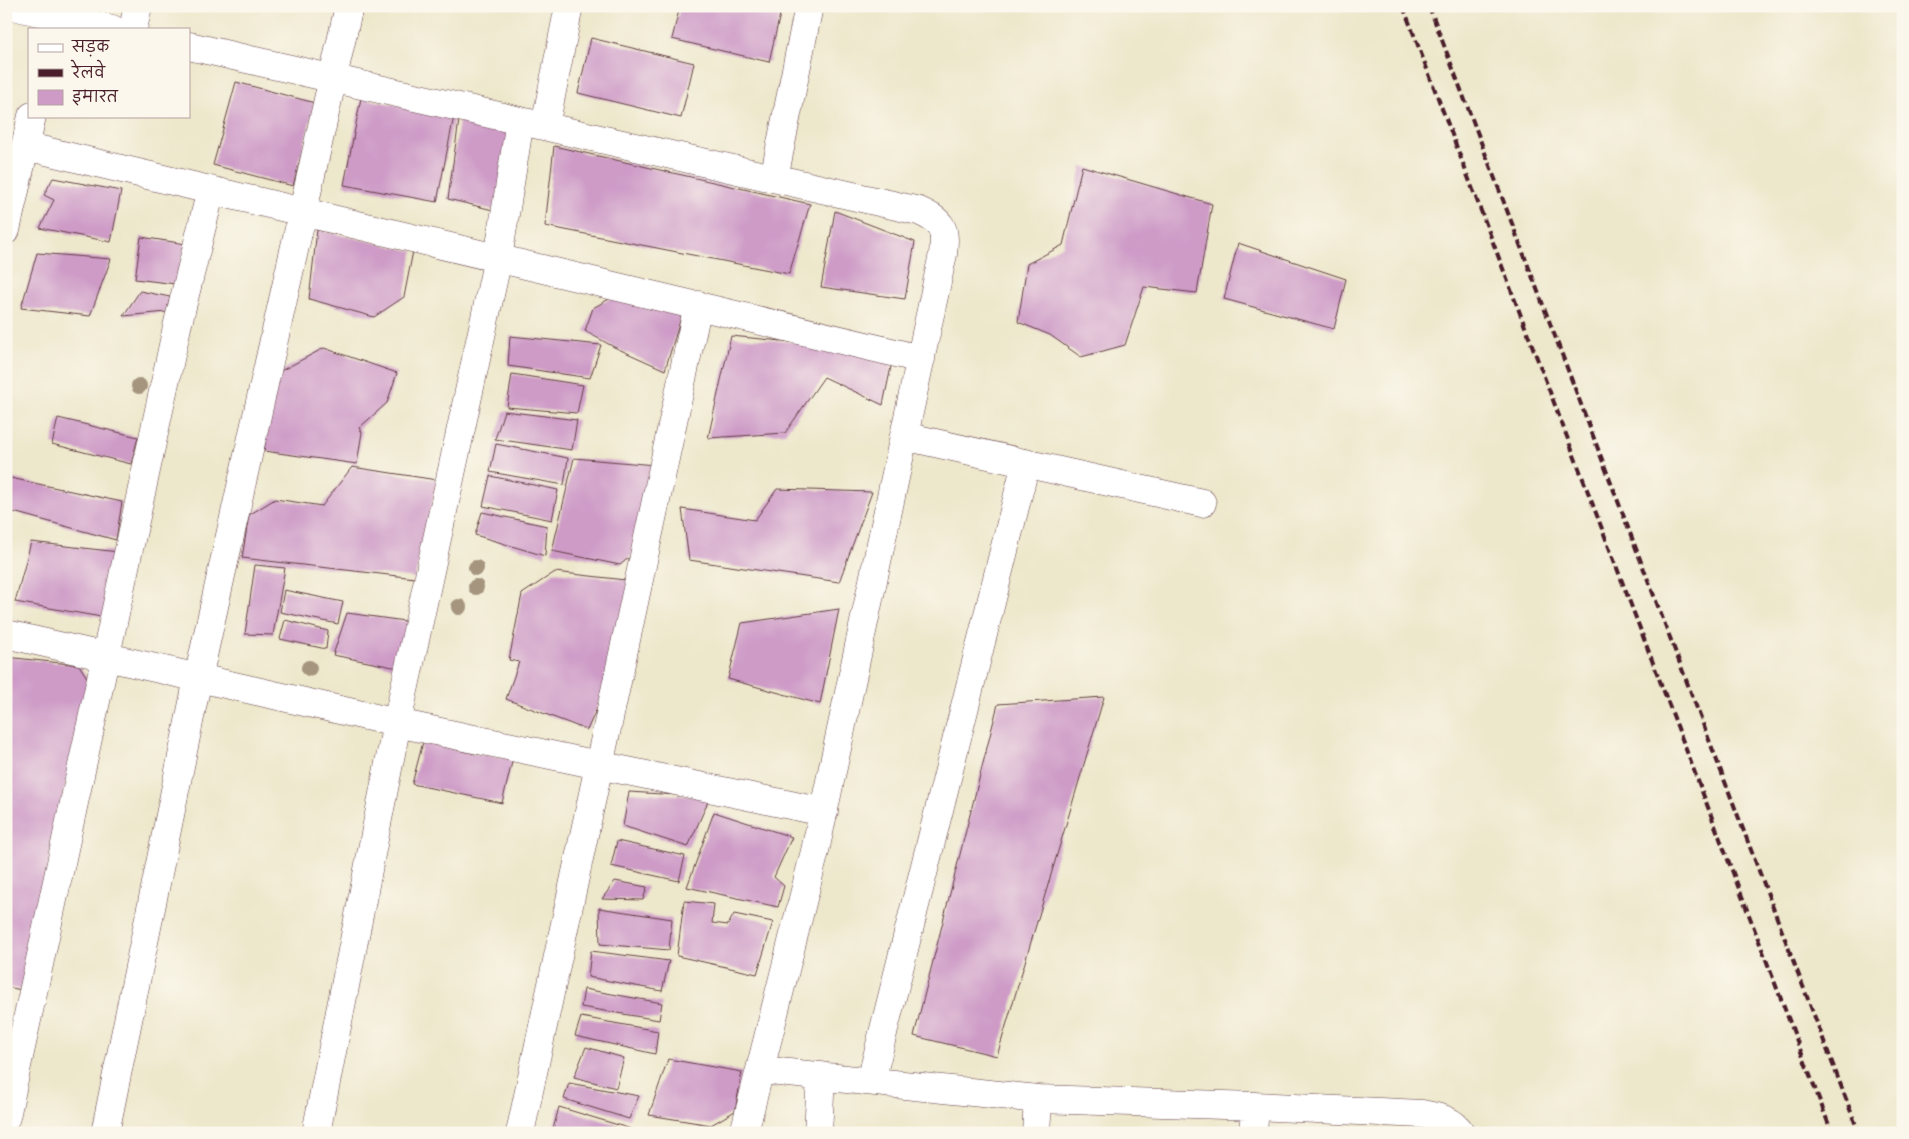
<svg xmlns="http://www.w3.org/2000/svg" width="1909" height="1139" viewBox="0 0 1909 1139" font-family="'Patrick Hand','Playpen Sans Deva',sans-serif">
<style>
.building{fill:#ce9bc7}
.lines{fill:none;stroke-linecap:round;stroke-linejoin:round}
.street-casing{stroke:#623d43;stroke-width:29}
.street{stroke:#fff;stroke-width:28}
.rail{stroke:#4a1f2b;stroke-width:4;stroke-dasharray:8 4;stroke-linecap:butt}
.tree{fill:#a6957e}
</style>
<rect width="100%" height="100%" fill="#fbf7ec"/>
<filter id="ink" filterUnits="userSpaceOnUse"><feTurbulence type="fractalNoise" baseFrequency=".02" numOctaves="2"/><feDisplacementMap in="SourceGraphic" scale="10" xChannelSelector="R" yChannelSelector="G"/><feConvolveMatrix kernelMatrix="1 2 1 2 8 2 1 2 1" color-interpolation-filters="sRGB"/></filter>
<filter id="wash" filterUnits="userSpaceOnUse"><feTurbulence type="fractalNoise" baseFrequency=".0096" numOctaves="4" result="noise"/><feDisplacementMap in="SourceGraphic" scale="20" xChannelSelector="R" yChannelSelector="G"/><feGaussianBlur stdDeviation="1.12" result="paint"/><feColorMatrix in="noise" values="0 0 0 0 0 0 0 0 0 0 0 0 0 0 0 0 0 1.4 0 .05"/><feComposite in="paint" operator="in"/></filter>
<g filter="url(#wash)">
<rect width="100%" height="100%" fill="#ede7cb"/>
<g id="blocks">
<path class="building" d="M680,6H766L781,10L769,62L672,39Z
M591,38L694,63L681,118L578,93Z
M236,82L315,103L293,186L213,165Z
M361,98L454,116L437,202L344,185Z
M459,120L511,132L497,211L448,199Z
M554,146L810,204L789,274L545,226Z
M1082,166L1212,204L1197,293L1144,287L1125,345L1081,357L1050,335L1018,322L1027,264L1063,245Z
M53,178L121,191L111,242L40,228L54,200L44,195Z
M835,211L915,242L905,299L821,287Z
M317,230L413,251L404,297L374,317L309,299Z
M141,237L186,244L176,284L135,279Z
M1238,243L1346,279L1334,329L1224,299Z
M37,253L111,259L90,316L21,308Z
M140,291L170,297L167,312L123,316Z
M618,294L683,311L665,370L614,347L585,331L593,308Z
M510,336L601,345L590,378L508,366Z
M731,336L894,352L883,405L824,377L785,433L708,438Z
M324,348L397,373L387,403L359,428L362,432L357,464L264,451L275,374Z
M512,374L583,385L577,413L507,407Z
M504,411L577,420L572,450L495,439Z
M58,418L138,437L131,464L52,444Z
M496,444L568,458L564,485L490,472Z
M574,458L655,465L642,547L620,565L552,551Z
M352,467L437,480L415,578L242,558L249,515L275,499L322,506Z
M490,476L558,490L552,520L483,506Z
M6,477L122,502L116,540L6,510Z
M777,489L872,492L839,582L689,560L682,509L755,520Z
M482,512L547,526L545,556L475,535Z
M31,542L127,553L113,619L15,602Z
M255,565L285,568L273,635L245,634Z
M555,572L634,581L609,682L587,730L506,699L519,662L509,660L522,594Z
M284,590L343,602L338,624L280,612Z
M839,609L820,704L728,679L742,623Z
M347,613L412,622L403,669L333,655Z
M285,620L328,631L326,649L280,639Z
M6,657L79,665L88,679L22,990L6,987Z
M1104,697L997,1056L914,1036L998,704Z
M423,742L476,754L513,758L502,803L412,784Z
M629,792L710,797L688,847L623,826Z
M714,812L792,837L774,877L784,886L778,907L687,887Z
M617,841L685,856L679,881L611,866Z
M615,881L647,887L643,900L602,899Z
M684,901L714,904L712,923L728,925L734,914L773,922L757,974L677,956Z
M599,908L672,919L669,950L600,944Z
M591,951L669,961L662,991L588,977Z
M584,989L662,1003L659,1020L581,1007Z
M581,1017L658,1031L655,1054L575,1036Z
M586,1047L624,1058L616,1088L574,1077Z
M668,1059L742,1072L735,1111L711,1125L649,1115Z
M569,1083L639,1096L629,1119L564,1099Z
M559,1107L641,1132V1133H552Z"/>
</g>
</g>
<g filter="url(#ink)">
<use href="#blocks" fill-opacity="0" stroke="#623d43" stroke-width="1"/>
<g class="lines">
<defs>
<path id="street" d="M13,6L112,29
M133,29L138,6
M189,46L919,211C943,222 946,228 943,254L815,851L744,1133
M545,126L569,6
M25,146L921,359
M774,178L809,6
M6,230L32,116
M904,436L1202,503
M6,634L397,723L824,812
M760,1070L1038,1099L1255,1106L1422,1114C1437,1117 1453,1119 1461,1133
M871,1081L1026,463
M6,1117L177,327L211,190
M105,1133L198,678L349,6
M316,1133L397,723L498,258L520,121
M520,1133L698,305
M818,1133L821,1076
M1036,1133L1038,1099
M1253,1133L1255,1106"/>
</defs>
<use href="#street" class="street-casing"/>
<use href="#street" class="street"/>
<path class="rail" d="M1403,6L1832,1133
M1429,6L1859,1133"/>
</g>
<g class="tree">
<circle cx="139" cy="386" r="8"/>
<circle cx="476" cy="568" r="8"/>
<circle cx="476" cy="587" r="8"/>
<circle cx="459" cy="607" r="8"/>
<circle cx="309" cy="668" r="8"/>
</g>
</g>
<rect width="1909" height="1139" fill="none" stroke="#fbf7ec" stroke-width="25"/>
<rect x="28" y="28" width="162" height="90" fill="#fbf7ec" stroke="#b4a19f"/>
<rect x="38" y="44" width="25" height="8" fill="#ffffff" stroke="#b4a19f"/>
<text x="72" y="52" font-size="15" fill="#4a1f2b">सड़क</text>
<rect x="38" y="69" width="25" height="8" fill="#4a1f2b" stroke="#b4a19f"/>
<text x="72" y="78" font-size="15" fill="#4a1f2b">रेलवे</text>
<rect x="38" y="90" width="25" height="15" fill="#ce9bc7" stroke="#b4a19f"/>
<text x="72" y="102" font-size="15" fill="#4a1f2b">इमारत</text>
</svg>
